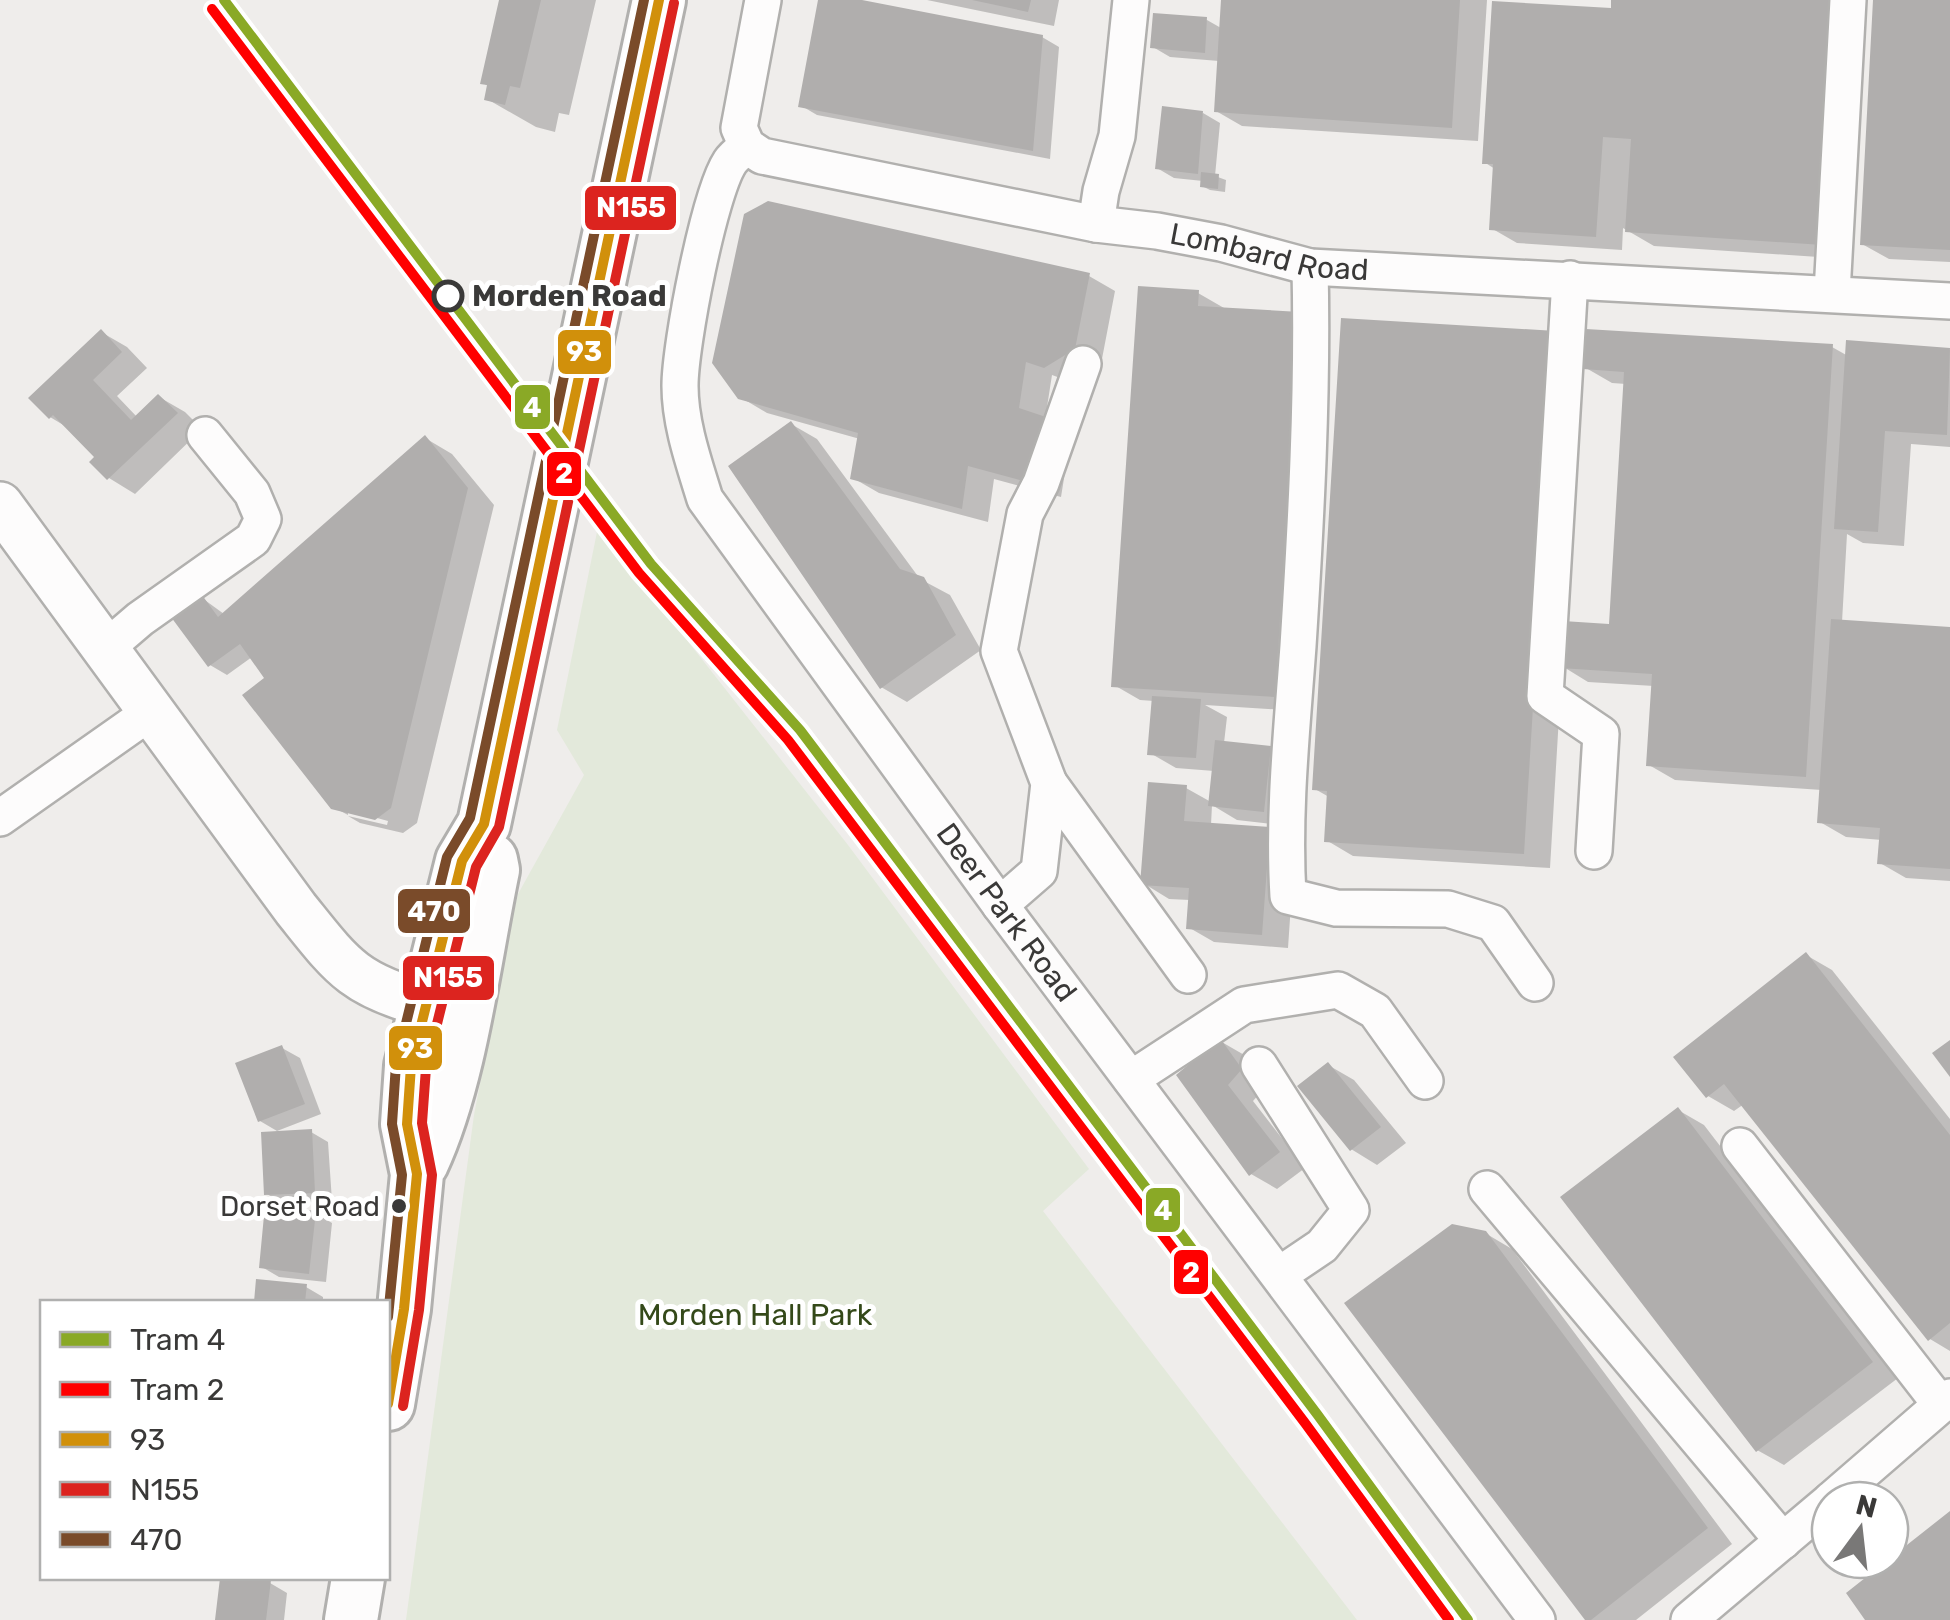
<svg xmlns="http://www.w3.org/2000/svg" width="1950" height="1620" viewBox="0 0 1950 1620" font-family="Rubik,sans-serif">
<style>
.green{fill:#e3e9db}
.shadow{fill:#0003}
.building{fill:#b0aead}
.lines{fill:none;stroke-linecap:round;stroke-linejoin:round}
.minor-casing{stroke:#b1b0ae;stroke-width:40}
.major-casing{stroke:#b1b0ae;stroke-width:50}
.highway-casing{stroke:#b1b0ae;stroke-width:58}
.minor{stroke:#fdfcfc;stroke-width:35}
.major{stroke:#fdfcfc;stroke-width:45}
.highway{stroke:#fdfcfc;stroke-width:52}
.bus-1-casing{stroke:#fff;stroke-width:18}
.bus-2-casing{stroke:#fff;stroke-width:18}
.bus-3-casing{stroke:#fff;stroke-width:18}
.bus-1{stroke:#d1900b;stroke-width:10}
.bus-2{stroke:#dc241f;stroke-width:10}
.bus-3{stroke:#7a4b2a;stroke-width:10}
.tram-1-casing{stroke:#fff;stroke-width:18}
.tram-2-casing{stroke:#fff;stroke-width:18}
.tram-1{stroke:#8aa926;stroke-width:10}
.tram-2{stroke:#f00;stroke-width:10}
.stop-dot{fill:#fff;stroke:#3a3938;stroke-width:5}
.bus-dot{fill:#3a3938;stroke:#fff;stroke-width:4}
.labels{text-anchor:middle;stroke-width:10;stroke-linejoin:round;paint-order:stroke}
.bus-label{font-size:28px;fill:#3a3938;stroke:#fff;text-anchor:end}
.street-label{font-size:30px;fill:#3a3938;stroke:#fff}
.stop-label{font-size:30px;font-weight:bold;fill:#3a3938;stroke:#fff;text-anchor:start}
.park-label{font-size:30px;fill:#344919;stroke:#fff}
.line-badge{stroke:#fff;stroke-width:4}
.badge-label{font-size:28px;text-anchor:middle;font-weight:bold;fill:#fff}
</style>
<rect width="100%" height="100%" fill="#efedeb"/>
<path class="green" d="M598,527L848,845L1089,1169L1043,1211L1357,1620H406L474,1115L510,928L518,894L584,775L557,730Z"/>
<path class="shadow" d="M502,0H596L569,115L559,113L555,132L536,127L487,99L490,87L483,83Z
M820,0H849L1042,37L1059,47L1050,159L817,115L800,105Z
M927,0H1059L1054,26Z
M1223,0H1487L1478,141L1242,126L1216,111L1219,61L1170,57L1153,47L1207,20L1221,28Z
M1614,0L1848,259L1654,246L1623,228L1622,250L1517,243L1491,228L1495,169L1484,162L1613,11Z
M1876,0H1950V262L1889,259L1862,244Z
M1203,113L1220,123L1215,176L1226,180L1225,192L1210,190L1202,186L1203,181L1174,178L1157,168Z
M1089,276L1115,291L1101,364L1071,382L1052,375L1045,420L1071,435L1061,497L994,479L988,522L879,493L853,478L860,439L767,413L740,397Z
M1198,293L1224,308L1299,315L1300,711L1205,705L1227,717L1224,743L1271,748L1297,763L1290,826L1237,820L1212,805L1211,825L1269,830L1295,845L1288,948L1214,942L1188,927L1190,900L1169,899L1143,883L1186,788L1211,802L1214,771L1176,768L1150,753L1154,701L1140,700L1114,685Z
M101,332L127,347L147,368L117,396L137,417L159,397L185,412L202,429L135,494L109,478L93,462L98,457L70,429L50,417Z
M1849,343L1950,350V447L1911,444L1904,546L1863,543L1847,534L1842,622L1950,629V881L1906,878L1880,863L1882,840L1846,837L1820,822L1822,790L1675,780L1649,765L1654,686L1588,682L1562,666L1550,868L1353,856L1326,840L1329,797L1315,789L1565,623L1611,626L1626,384L1612,383L1586,368L1832,347L1848,356Z
M791,424L817,439L920,579L950,595L981,650L907,702L881,687Z
M425,438L452,454L494,505L417,823L403,833L360,823L348,816L387,825L388,821L348,810V815L333,807L268,678L252,657L227,675L210,665L202,598L224,614Z
M1806,955L1832,970L1950,1119V1351L1930,1339L1744,1104L1734,1111L1708,1096Z
M1220,1041L1246,1056L1267,1085L1253,1101L1305,1168L1277,1189L1251,1174L1179,1075Z
M282,1048L300,1058L321,1114L277,1131L260,1121Z
M1328,1065L1354,1080L1406,1143L1377,1165L1351,1149Z
M1678,1110L1704,1125L1898,1378L1784,1465L1757,1450Z
M311,1132L328,1142L332,1201L284,1204L267,1194Z
M315,1213L332,1223L326,1282L279,1277L262,1267Z
M1485,1233L1512,1249L1732,1544L1636,1620H1588Z
M258,1282L306,1287L323,1297V1302H256Z
M222,1578L270,1583L287,1593L284,1620H217Z"/>
<path class="building" d="M499,0H541L520,88L510,86L505,105L484,100L487,85L480,84Z
M818,0H862L1043,35L1033,151L798,107Z
M972,0H1031L1028,12Z
M1221,0H1460L1452,128L1214,112Z
M1611,0H1838L1823,245L1625,232L1631,139L1603,137L1596,237L1489,230L1493,164H1482L1492,1L1611,8Z
M1873,0H1950V250L1860,245Z
M1153,13L1207,17L1205,53L1150,48Z
M1162,106L1203,111L1198,174L1155,169Z
M1201,172L1219,174L1218,189L1200,187Z
M768,201L1090,273L1075,349L1044,368L1026,362L1019,408L1046,417L1035,484L968,466L962,509L850,479L858,433L738,399L712,363L744,214Z
M1138,286L1199,290L1198,306L1300,312L1275,697L1111,687Z
M1341,318L1556,331L1524,854L1324,842L1327,791L1312,790Z
M101,329L122,352L93,380L131,420L158,394L178,413L107,480L89,462L94,457L53,415L49,419L28,398Z
M1586,329L1833,344L1806,777L1646,766L1652,674L1560,668L1563,621L1609,624L1624,372L1583,369Z
M1846,340L1950,348L1947,435L1885,431L1878,532L1834,529Z
M791,421L900,569L924,577L956,635L880,689L728,466Z
M425,435L468,488L391,808L375,820L331,809L242,695L264,678L240,644L208,667L171,617L202,595L218,617Z
M1831,619L1950,627V869L1877,864L1880,828L1817,823Z
M1152,696L1201,699L1196,758L1147,755Z
M1215,740L1271,746L1264,812L1208,806Z
M1148,782L1187,785L1184,821L1270,827L1262,935L1186,929L1189,888L1140,885Z
M1806,952L1950,1135V1323L1928,1341L1724,1084L1706,1098L1673,1057Z
M1220,1038L1242,1069L1228,1085L1280,1152L1249,1176L1176,1075Z
M1950,1040V1077L1932,1053Z
M282,1045L305,1104L258,1122L235,1063Z
M1328,1062L1381,1127L1350,1151L1297,1086Z
M1678,1107L1873,1362L1756,1452L1560,1197Z
M312,1129L315,1193L264,1195L261,1132Z
M265,1205L316,1211L309,1274L259,1268Z
M1452,1224L1486,1231L1708,1528L1591,1620H1585L1344,1303Z
M256,1279L307,1284L305,1302H254Z
M1950,1511V1620H1865L1846,1593Z
M220,1578L271,1580L266,1620H215Z"/>
<g class="lines">
<defs>
<g id="minor">
<path id="s1" d="M763,0L739,128L747,146L762,156L1096,224L1157,231L1221,243L1310,267L1950,301"/>
<path id="s2" d="M747,146C741,151 734,156 730,162C709,194 680,345 680,386C680,424 694,463 705,499L1000,905L1537,1620"/>
<path d="M1096,224L1101,191L1117,136L1131,0"/>
<path d="M1310,267C1313,393 1306,520 1298,646C1292,729 1283,812 1288,896L1336,908L1448,909L1493,923L1535,983"/>
<path d="M1570,279L1545,696L1601,734L1594,851"/>
<path d="M1832,293L1848,0"/>
<path d="M105,649L140,619L253,539L263,519L252,493L205,435"/>
<path d="M1049,783L1188,975"/>
<path d="M0,818L152,711"/>
<path d="M1000,905L1039,871L1049,783L999,651L1025,514L1041,483L1083,364"/>
<path d="M1259,1065L1351,1210L1322,1246L1279,1275"/>
<path d="M1131,1079L1244,1005L1338,990L1375,1011L1425,1081"/>
<path d="M1740,1146L1941,1405"/>
<path d="M1487,1189L1783,1541"/>
<path d="M1831,1500L1950,1397"/>
<path d="M1689,1620L1830,1501"/>
</g>
<path id="major" d="M0,505L296,909C341,965 353,985 426,1004"/>
<path id="highway" d="M422,1163C461,1079 474,961 493,870L491,860
M388,1404L404,1309L417,1174L407,1124L411,1066L462,861L484,824L659,0
M351,1620L358,1578"/>
</defs>
<use href="#minor" class="minor-casing"/>
<use href="#major" class="major-casing"/>
<use href="#highway" class="highway-casing"/>
<use href="#minor" class="minor"/>
<use href="#major" class="major"/>
<use href="#highway" class="highway"/>
<defs>
<path id="bus-1" d="M388,1404L404,1309L417,1174L407,1124L411,1066L462,861L484,824L659,0"/>
<path id="bus-2" d="M403,1406L419,1310L432,1175L422,1123L426,1068L476,867L499,827L674,3"/>
<path id="bus-3" d="M388,1317L402,1175L392,1124L396,1064L447,857L470,818L644,0"/>
</defs>
<use href="#bus-1" class="bus-1-casing"/>
<use href="#bus-2" class="bus-2-casing"/>
<use href="#bus-3" class="bus-3-casing"/>
<use href="#bus-1" class="bus-1"/>
<use href="#bus-2" class="bus-2"/>
<use href="#bus-3" class="bus-3"/>
<defs>
<path id="tram-1" d="M224,0L651,564L800,730L1317,1414L1468,1620"/>
<path id="tram-2" d="M212,9L639,573L788,740L1305,1423L1449,1620"/>
</defs>
<use href="#tram-1" class="tram-1-casing"/>
<use href="#tram-2" class="tram-2-casing"/>
<use href="#tram-1" class="tram-1"/>
<use href="#tram-2" class="tram-2"/>
</g>
<circle class="stop-dot" cx="448" cy="296" r="14"/>
<circle class="bus-dot" cx="399" cy="1206" r="9"/>
<g class="labels">
<g class="bus-label">
<text x="380" y="1216">Dorset Road</text>
</g>
<g class="street-label">
<text dy="10" stroke="none"><textPath href="#s1" startOffset="685">Lombard Road</textPath></text>
<text dy="10" stroke="none"><textPath href="#s2" startOffset="882">Deer Park Road</textPath></text>
</g>
<g class="stop-label">
<text x="472" y="306">Morden Road</text>
</g>
<g class="park-label">
<text x="755" y="1325">Morden Hall Park</text>
</g>
</g>
<g class="line-badge">
<rect x="583" y="184" width="95" height="48" rx="10" fill="#dc241f"/>
<rect x="556" y="328" width="57" height="48" rx="10" fill="#d1900b"/>
<rect x="513" y="383" width="39" height="48" rx="10" fill="#8aa926"/>
<rect x="545" y="450" width="38" height="48" rx="10" fill="#f00"/>
<rect x="396" y="887" width="76" height="48" rx="10" fill="#7a4b2a"/>
<rect x="401" y="954" width="95" height="48" rx="10" fill="#dc241f"/>
<rect x="387" y="1024" width="57" height="48" rx="10" fill="#d1900b"/>
<rect x="1144" y="1186" width="38" height="48" rx="10" fill="#8aa926"/>
<rect x="1172" y="1248" width="38" height="48" rx="10" fill="#f00"/>
</g>
<g class="badge-label">
<text x="631" y="217">N155</text>
<text x="584" y="361">93</text>
<text x="532" y="417">4</text>
<text x="564" y="483">2</text>
<text x="434" y="921">470</text>
<text x="448" y="987">N155</text>
<text x="415" y="1058">93</text>
<text x="1163" y="1220">4</text>
<text x="1191" y="1282">2</text>
</g>
<rect x="40" y="1300" width="350" height="280" fill="#ffffff" stroke="#b0b0af" stroke-width="2.5"/>
<rect x="60" y="1332" width="50" height="15" fill="#8aa926" stroke="#b0b0af" stroke-width="2.5"/>
<text x="130" y="1350" font-size="30" fill="#3a3938">Tram 4</text>
<rect x="60" y="1382" width="50" height="15" fill="#ff0000" stroke="#b0b0af" stroke-width="2.5"/>
<text x="130" y="1400" font-size="30" fill="#3a3938">Tram 2</text>
<rect x="60" y="1432" width="50" height="15" fill="#d1900b" stroke="#b0b0af" stroke-width="2.5"/>
<text x="130" y="1450" font-size="30" fill="#3a3938">93</text>
<rect x="60" y="1482" width="50" height="15" fill="#dc241f" stroke="#b0b0af" stroke-width="2.5"/>
<text x="130" y="1500" font-size="30" fill="#3a3938">N155</text>
<rect x="60" y="1532" width="50" height="15" fill="#7a4b2a" stroke="#b0b0af" stroke-width="2.5"/>
<text x="130" y="1550" font-size="30" fill="#3a3938">470</text>
<g transform="translate(1860 1530) rotate(15)"><circle r="48" fill="#ffffff" stroke="#b0b0af" stroke-width="2.5"/>
<path d="M0-8L18 38L0 25L-18 38Z" fill="#797877"/>
<text y="-15" font-size="28" font-weight="bold" text-anchor="middle" fill="#3a3938">N</text>
</g>
</svg>
